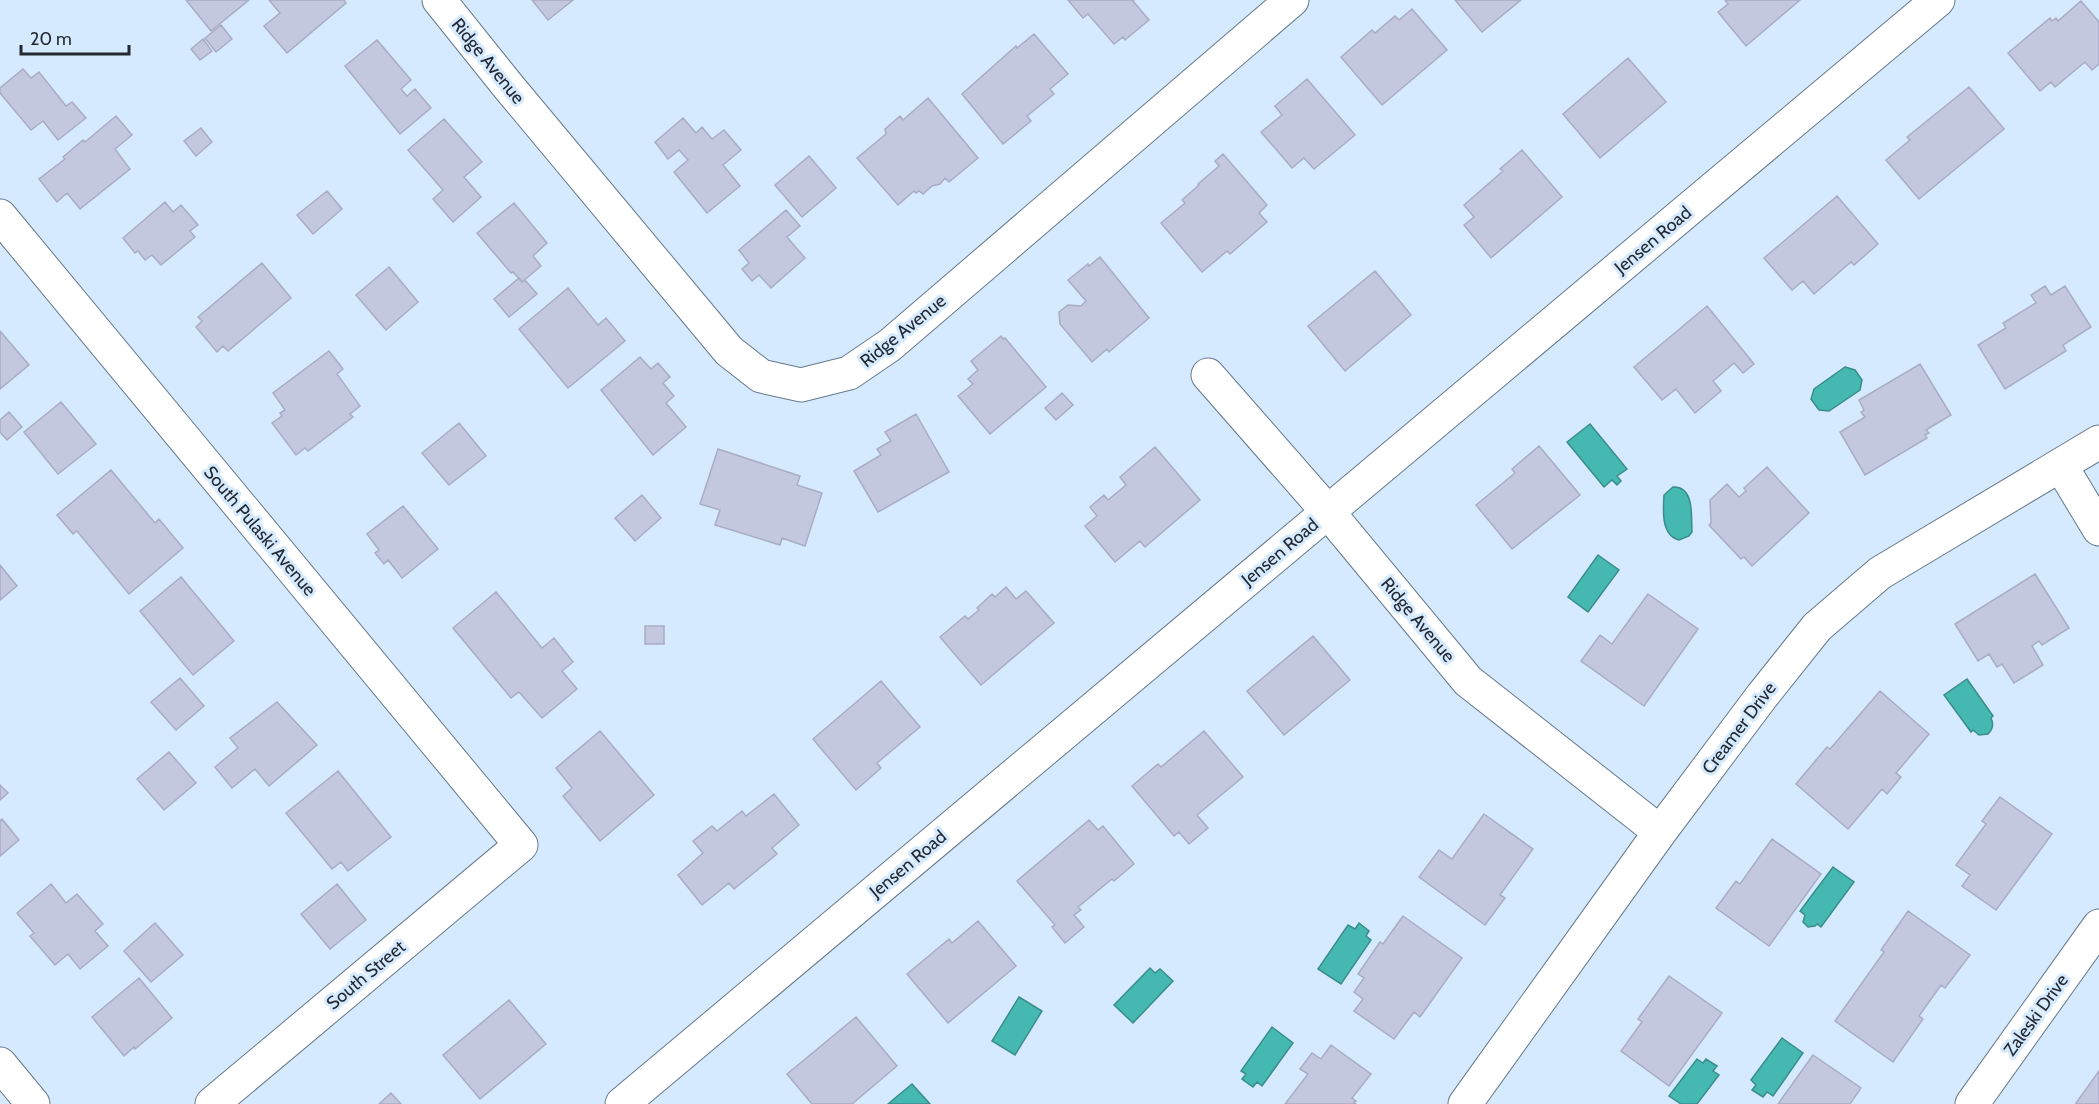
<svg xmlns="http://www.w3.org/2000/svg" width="2099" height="1104" viewBox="0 0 2099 1104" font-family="Cabin,sans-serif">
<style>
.water{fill:#45b8b1;stroke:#3a8d8b;stroke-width:1.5}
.building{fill:#c3c7e0;stroke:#a9acc5;stroke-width:1.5}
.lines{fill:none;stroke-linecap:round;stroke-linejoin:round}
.minor-casing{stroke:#67798b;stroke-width:35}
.minor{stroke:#fff;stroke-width:33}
.labels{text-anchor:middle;stroke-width:6;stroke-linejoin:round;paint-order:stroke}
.street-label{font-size:18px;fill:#222931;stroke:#d6eaff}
</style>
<rect width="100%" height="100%" fill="#d6eaff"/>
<path class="water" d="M1845,367L1855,370L1862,380L1860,390L1829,411L1819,410L1811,399L1814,389Z
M1590,424L1627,469L1617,476L1621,481L1617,485L1612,480L1604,487L1567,442Z
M1673,487C1695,486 1691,517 1692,532L1689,536L1679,540C1661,535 1663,511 1664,495Z
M1598,555L1619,570L1588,612L1568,597Z
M1967,679L1993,716L1991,718C1994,724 1993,729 1988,734L1979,735L1973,730L1971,732L1944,695Z
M1833,867L1854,882L1821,927L1817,924L1815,926L1808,927L1803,922L1805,915L1800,911Z
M1359,923L1369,931L1366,936L1371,940L1341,984L1318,969L1348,925L1355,929Z
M1150,968L1155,973L1160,969L1173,981L1133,1023L1114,1005Z
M1019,997L1042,1011L1015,1055L992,1041Z
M1272,1027L1293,1043L1262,1086L1257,1082L1253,1087L1242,1079L1246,1074L1241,1071Z
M1782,1038L1803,1053L1773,1096L1767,1092L1763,1097L1752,1090L1756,1085L1751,1080Z
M1697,1059L1703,1063L1706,1059L1717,1066L1713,1071L1719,1075L1697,1104H1681L1669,1096Z
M912,1084L930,1104H888Z"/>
<path class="building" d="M186,0H249L211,31Z
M269,0H344L346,3L287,53L264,26L280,13Z
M532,0H573L548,20Z
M1068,0H1134L1133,1L1149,20L1125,40L1123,37L1114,44L1088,14L1083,18Z
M1455,0H1521L1482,32Z
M1725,0H1800L1746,46L1718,12L1728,4Z
M2081,1L2099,22V64L2092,70L2085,62L2055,87L2051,82L2040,91L2008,53L2050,18L2052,21L2056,18L2058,21Z
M1412,9L1447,50L1382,105L1341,57L1372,30L1375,33L1395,16L1399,20Z
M221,25L232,39L216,52L205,38Z
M1034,34L1068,74L1050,89L1054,94L1027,116L1031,121L1003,144L962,94L1016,46L1017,48Z
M203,39L212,51L200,60L191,49Z
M377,40L411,80L401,89L407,96L415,89L431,108L400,134L345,66Z
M1628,58L1666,102L1600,158L1563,114Z
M23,69L31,78L39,72L66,106L72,102L86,118L58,140L43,121L31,130L0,93V88Z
M1307,79L1355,135L1314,169L1304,158L1292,168L1261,132L1282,115L1275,106Z
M1969,87L2004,129L1919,199L1886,160L1910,140L1907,137Z
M928,98L978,158L949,182L945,178L940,184L932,186L923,194L919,191L916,193L914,191L898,205L857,158L886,134L885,129L900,116L903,120Z
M116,116L132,135L115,149L130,169L80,209L67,193L57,202L39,179L65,159L63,157L83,140L85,142Z
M683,118L696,133L702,127L712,139L724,130L741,150L723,165L740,186L707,213L674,172L688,160L679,150L668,159L655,142Z
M444,119L482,162L464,177L481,197L453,222L433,199L443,190L408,150Z
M201,128L212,142L196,156L184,141Z
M1522,150L1562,197L1491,258L1464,225L1474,217L1464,205L1503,171L1500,169Z
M1223,154L1267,205L1259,213L1267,222L1230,254L1227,251L1202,272L1161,223L1185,203L1182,200L1199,185L1198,184L1219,166L1215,161Z
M809,156L836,188L802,217L775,185Z
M327,191L342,209L313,234L297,215Z
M1837,196L1878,244L1854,265L1851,262L1814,294L1803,281L1792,290L1764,258Z
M165,202L173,212L181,205L198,225L190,231L195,237L161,265L152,255L145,260L138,251L135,253L123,238Z
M514,203L547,243L533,256L541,266L522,282L513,272L511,273L477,233Z
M786,210L800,226L787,237L805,258L771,288L759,275L752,281L742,269L749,263L739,250Z
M1100,257L1149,318L1109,352L1107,349L1092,362L1060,324L1059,312L1068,305L1081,306L1086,301L1068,280L1088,264L1089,266Z
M262,263L291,298L228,351L223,346L217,352L196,327L202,321L198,317Z
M389,267L418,302L386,330L356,295Z
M1375,271L1411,315L1345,371L1308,326Z
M519,278L522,282L525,280L537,294L509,317L494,299Z
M2045,286L2051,295L2065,286L2091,327L2063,345L2066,351L2005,389L1978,345L2006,328L2003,323L2036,303L2031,295Z
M568,288L598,325L606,318L625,341L568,388L519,329Z
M1707,306L1754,364L1743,373L1734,363L1713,381L1721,391L1695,413L1676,389L1662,400L1634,367Z
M0,331L29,365L0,389Z
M1001,336L1003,339L1005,338L1046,387L990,434L958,396L973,384L968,379L978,370L971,361Z
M329,351L343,369L337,374L360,406L350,414L353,417L308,451L305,448L296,455L272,423L282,416L280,413L285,410L273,393Z
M640,357L651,369L658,363L670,377L663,383L674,396L666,403L686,427L653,455L601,390Z
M1920,364L1951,415L1926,430L1929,433L1925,435L1927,438L1865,475L1840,432L1865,417L1861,412L1864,410L1859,400Z
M1062,393L1073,405L1056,420L1045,408Z
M61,402L96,444L58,474L24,432Z
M9,412L22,427L7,440L0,432V420Z
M916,414L949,472L878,512L854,471L881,455L877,449L891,441L885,432Z
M459,423L486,456L449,485L422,453Z
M1539,446L1580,495L1512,549L1476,505L1515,473L1512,469Z
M1155,447L1200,500L1145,547L1140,541L1115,562L1085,526L1097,516L1090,507L1104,495L1108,500L1126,485L1120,477Z
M718,449L800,476L797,485L822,493L805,546L782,538L780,545L715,525L720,510L700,504Z
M1767,467L1809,513L1752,566L1744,557L1741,559L1709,525L1711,523L1710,500L1727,484L1739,497L1746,491L1744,488Z
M111,470L155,523L159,519L183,548L129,594L77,531L73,534L57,515Z
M642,495L661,518L635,541L615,518Z
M403,506L438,549L402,578L388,560L384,564L375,553L379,550L367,534Z
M0,565L17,586L0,600Z
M2035,574L2069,628L2042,645L2039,641L2032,646L2043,665L2014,683L2002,664L1997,667L1989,654L1978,661L1955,624Z
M181,577L234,641L193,675L140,611Z
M1006,587L1016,599L1026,591L1054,623L981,685L940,637L965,616L968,619L979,610L977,608L992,594L995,597Z
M496,592L542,648L554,638L573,662L562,671L577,689L542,718L519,692L511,698L453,628Z
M1648,594L1698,629L1644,706L1581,661L1600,635L1612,644Z
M645,626H664V644H645Z
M1313,636L1350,680L1284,735L1247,691Z
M180,678L204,706L176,730L151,702Z
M881,681L920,727L877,763L881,768L856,790L813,739Z
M1880,691L1929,734L1896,773L1901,777L1887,794L1882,789L1848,829L1796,784L1827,747L1830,749Z
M277,702L317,745L269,786L255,769L232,788L215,767L238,748L230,738Z
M600,731L654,795L600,841L563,796L572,788L556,768Z
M1204,731L1243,777L1197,815L1208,828L1189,844L1179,832L1174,836L1132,786L1158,764L1161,767Z
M169,752L196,783L164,810L137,779Z
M338,771L391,837L348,871L341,862L332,869L286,813Z
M0,785L8,793L0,800Z
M774,794L799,825L772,848L777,854L734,889L729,883L702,905L678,875L703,853L693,841L712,826L717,831L742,811L746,816Z
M2000,797L2052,834L1996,910L1962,886L1970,875L1956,865L1986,824L1982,821Z
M1484,814L1533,849L1500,895L1505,898L1485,925L1419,877L1439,850L1452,859Z
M2,819L19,840L0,856V821Z
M1089,820L1098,830L1103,826L1134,864L1114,881L1112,879L1078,907L1081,910L1074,915L1084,927L1065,943L1052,927L1055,925L1017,881Z
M1772,839L1821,874L1769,946L1716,908L1736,881L1740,884Z
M51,884L66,903L77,894L103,924L95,931L108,946L80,969L68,954L55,965L30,936L34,933L17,913Z
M337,884L366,920L330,949L301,914Z
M1908,911L1970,955L1945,988L1941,985L1919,1016L1923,1019L1893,1062L1835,1021L1884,952L1881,950Z
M1403,916L1462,958L1420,1017L1414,1012L1394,1039L1354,1011L1363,999L1354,992L1364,978L1358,974L1380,942L1383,944Z
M978,921L1016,966L948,1023L907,974L949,939L952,943Z
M155,923L183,955L151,982L124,951Z
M1669,976L1722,1013L1669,1086L1621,1051L1642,1022L1638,1019Z
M139,978L172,1018L135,1049L134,1047L124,1056L92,1017Z
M509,1000L546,1044L480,1099L443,1055Z
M856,1017L897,1066L852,1104H812L787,1074Z
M1331,1045L1371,1074L1352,1098L1356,1101L1354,1102L1356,1104H1285L1308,1074L1300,1069L1312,1053L1321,1059Z
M1813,1055L1861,1088L1850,1104H1778Z
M2099,1071V1104H2076V1103Z
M391,1093L401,1104H379Z"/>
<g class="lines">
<defs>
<path id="minor" d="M439,0L508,86L729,351L761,376L801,385L849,373L890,345L1292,0
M0,216L521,845L212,1104
M1208,375L1328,512L1468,681L1660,832
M2061,466L2099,529
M0,1064L33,1104
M622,1104L1938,0
M1465,1104L1660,832L1762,696L1817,627L1880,573L2099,442
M1972,1104L2099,926"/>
</defs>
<use href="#minor" class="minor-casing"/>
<use href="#minor" class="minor"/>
</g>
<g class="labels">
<g class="street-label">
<text transform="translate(488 61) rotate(51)" y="6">Ridge Avenue</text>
<text transform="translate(1653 240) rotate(-40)" y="6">Jensen Road</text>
<text transform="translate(903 331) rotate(-39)" y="6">Ridge Avenue</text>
<text transform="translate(260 531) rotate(50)" y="6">South Pulaski Avenue</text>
<text transform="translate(1280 552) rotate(-40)" y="6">Jensen Road</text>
<text transform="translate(1418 620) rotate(50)" y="6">Ridge Avenue</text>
<text transform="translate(1739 728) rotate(-53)" y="6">Creamer Drive</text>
<text transform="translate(908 864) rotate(-40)" y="6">Jensen Road</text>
<text transform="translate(366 975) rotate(-40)" y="6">South Street</text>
<text transform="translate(2036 1015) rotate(-54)" y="6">Zaleski Drive</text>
</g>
</g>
<path d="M21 45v9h108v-9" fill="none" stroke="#222931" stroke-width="3"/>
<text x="30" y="45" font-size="18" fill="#222931" stroke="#d6eaff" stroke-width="4.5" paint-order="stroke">20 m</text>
</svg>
